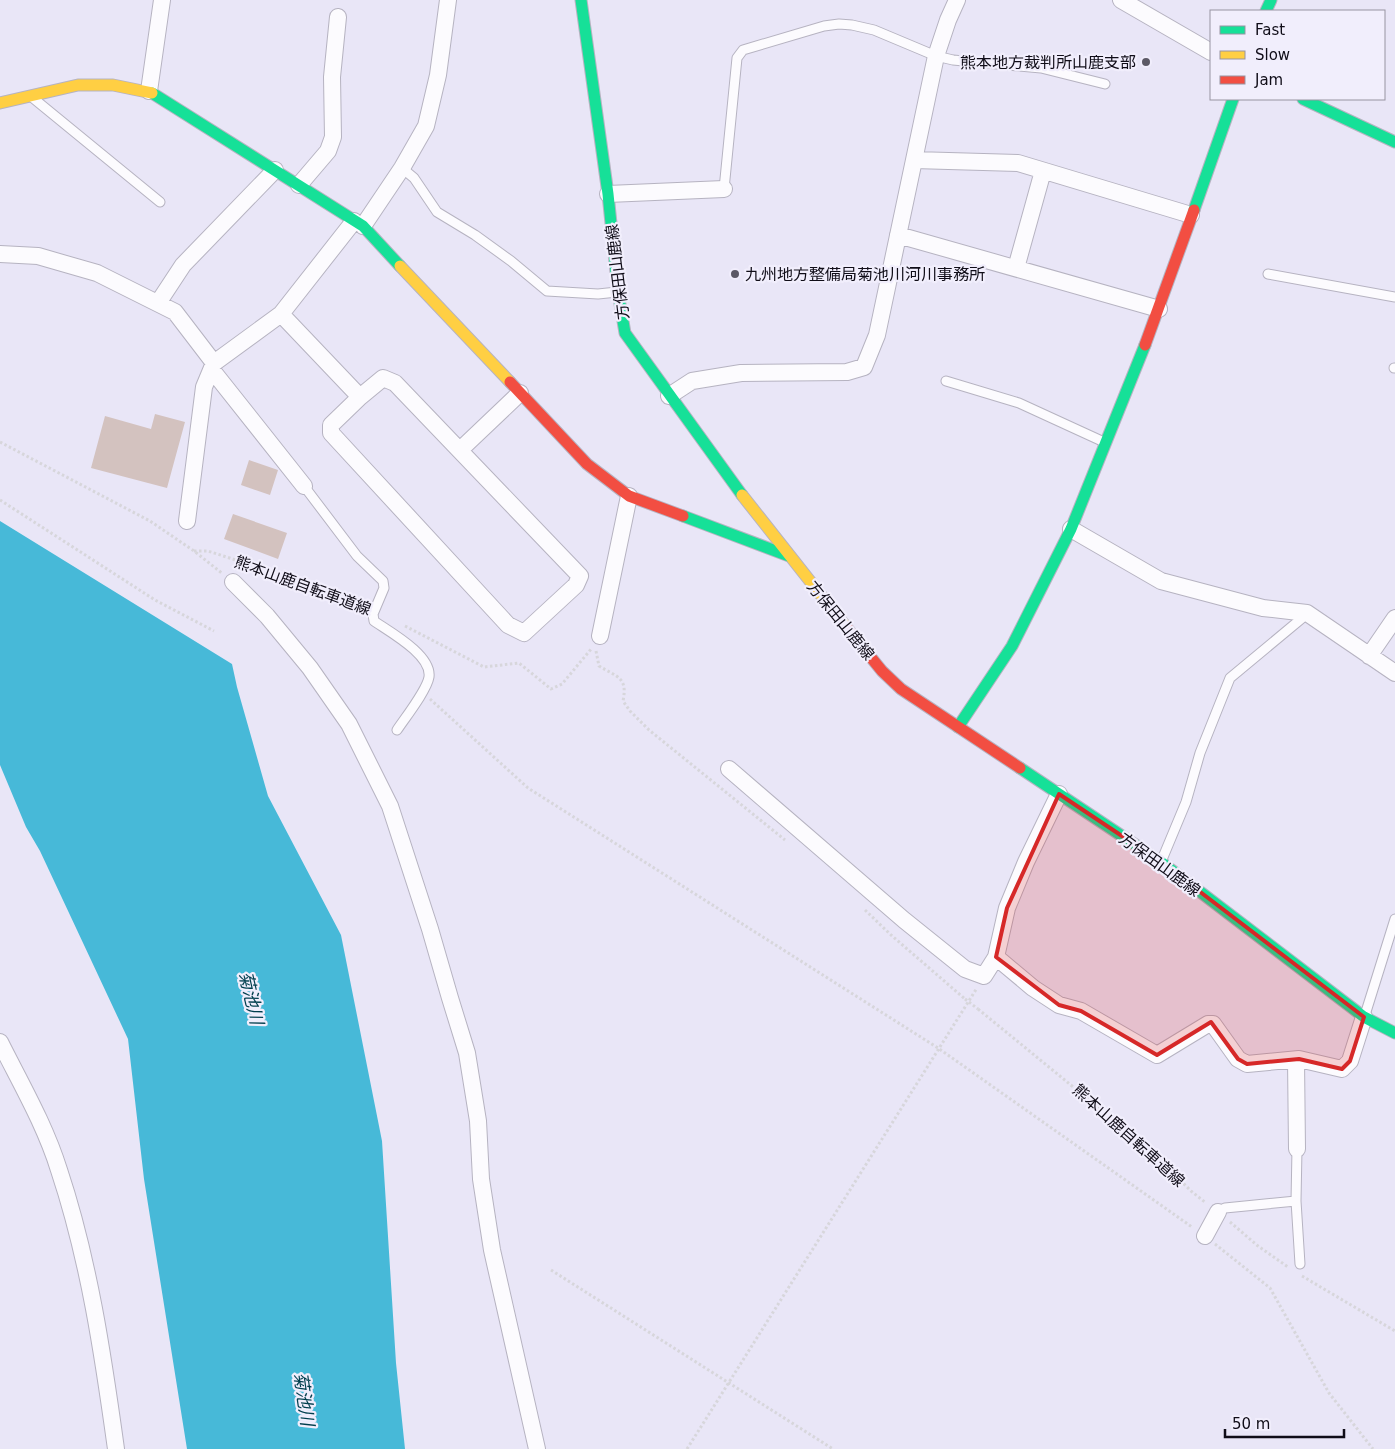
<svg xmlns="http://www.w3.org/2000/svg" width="1395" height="1449" viewBox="0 0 1395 1449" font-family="'DejaVu Sans','Noto Sans JP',sans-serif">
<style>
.water{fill:#47b9d8}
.building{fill:#d3c2bf}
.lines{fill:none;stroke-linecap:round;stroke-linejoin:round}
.lane-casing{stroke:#b6b3c1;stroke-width:11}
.street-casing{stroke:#b6b3c1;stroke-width:18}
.fast-casing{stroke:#b6b3c1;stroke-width:13}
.slow-casing{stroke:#b6b3c1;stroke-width:13}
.jam-casing{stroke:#b6b3c1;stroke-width:13}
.path{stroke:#d7d6db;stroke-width:3;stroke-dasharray:2.5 2.5;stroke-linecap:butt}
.lane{stroke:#fcfbfe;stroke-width:9}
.street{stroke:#fcfbfe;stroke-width:16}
.fast{stroke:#16e098;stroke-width:11}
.slow{stroke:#ffcf43;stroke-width:11}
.jam{stroke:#f24e42;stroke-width:11}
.path-bridge{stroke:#d7d6db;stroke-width:3;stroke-dasharray:2.5 2.5;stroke-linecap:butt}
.marked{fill:#d62828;fill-opacity:0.2;stroke:#d62828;stroke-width:4;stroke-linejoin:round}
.poi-dot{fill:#5c5966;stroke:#f1eefc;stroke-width:2}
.labels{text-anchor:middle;stroke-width:4.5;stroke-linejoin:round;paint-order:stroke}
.poi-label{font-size:16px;fill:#100d18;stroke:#f1eefc;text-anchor:end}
.street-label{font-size:16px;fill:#100d18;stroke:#f1eefc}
.water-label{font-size:18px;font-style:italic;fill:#013e4d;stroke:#f1eefc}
</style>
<rect width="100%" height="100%" fill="#e9e6f7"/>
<path class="water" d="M0,521L232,664L237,687L268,796L341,935L382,1141L396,1363L405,1449H187L144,1179L128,1039L40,851L26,827L0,765Z"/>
<path class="building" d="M155,414L185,422L167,488L91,468L105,416L151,429Z
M249,460L278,470L270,495L241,485Z
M233,514L287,533L278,559L224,539Z"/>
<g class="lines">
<defs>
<path id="lane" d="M33,98L160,202
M402,168L414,178L437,212L475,235L511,261L547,291L598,294L617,292
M724,189L737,58L743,50L824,26L839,24L852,25L874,30L936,56L953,60L1041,68L1105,84
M1268,274L1395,297
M1394,368H1395
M946,381L1019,403L1104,442
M304,486L357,556L383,581L384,588L373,614L374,621C390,632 432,655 429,677C427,690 405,718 397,730
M1161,862L1186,802L1200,753L1230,678L1307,614
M1365,1015L1395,919
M1297,1149L1296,1201L1300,1264
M1218,1212L1225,1208L1296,1201"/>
<path id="street" d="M1121,0L1211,52
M149,91L162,0
M914,160L1018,163L1191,215
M299,185L328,151L333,137L332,77L338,17
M608,194L724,189
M363,226L402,168L426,126L438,75L448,0
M898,235L1159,309
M0,254L38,256L97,273L175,312L214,363
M1016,268L1043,171
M158,303L183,265L275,170
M281,314L360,397L383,378L395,383L580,576L576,585L524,633L508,625L331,433V425L360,397
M212,370L304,486
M669,396L692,381L741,373L847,372L864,367L877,335L936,56L948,20L957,0
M460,450L520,393
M187,521L204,387L214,363L281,314L354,221
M1071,529L1161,581L1263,608L1307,613L1395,673
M233,582L267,616L310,668L349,724L390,806L430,929L450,998L467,1053L478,1121L481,1179L492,1250L537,1449
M600,636L629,496
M1369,656L1395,618
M729,769L904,920L965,969L984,976L996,957L1007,908L1026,862L1059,794
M996,957L1033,988L1059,1005L1081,1011L1157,1055L1208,1024H1213L1238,1059L1247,1064L1299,1059L1342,1069L1350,1061L1364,1017
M0,1042C21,1084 45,1125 59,1170C89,1260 103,1355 116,1449
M1296,1060L1297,1149
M1205,1236L1218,1212"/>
<path id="fast" d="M581,0L608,194L618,292L625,333L742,495
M1266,11L1271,0
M152,93L363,226L400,266
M1303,99L1395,142
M1194,210L1233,99
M683,516L789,556
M958,727L1012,646L1071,529L1145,345
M1020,768L1161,862L1364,1017L1395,1033"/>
<path id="slow" d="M0,103L78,85H113L152,93
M400,266L510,382
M742,495L847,628"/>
<path id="jam" d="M1145,345L1194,210
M510,382L587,464L629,496L683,516
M847,628L882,671L901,689L1020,768"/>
</defs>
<use href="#lane" class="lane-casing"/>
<use href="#street" class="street-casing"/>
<use href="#fast" class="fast-casing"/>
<use href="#slow" class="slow-casing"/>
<use href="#jam" class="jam-casing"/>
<path class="path" d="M0,442L150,521L194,551L223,574
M0,500L155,600L214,631
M194,551H208L337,593L364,605
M405,626L484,667L519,663L551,689L562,684L592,648
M596,651L599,666C617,677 628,677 623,701L630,711L649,730L785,840
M430,699L528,788L938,1048L1192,1227
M865,910L891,935L965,999
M978,1009L1149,1149L1191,1191L1206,1203
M1230,1222L1258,1246L1288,1267
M1215,1244L1270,1288L1329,1393L1373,1449
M551,1270L833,1449
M1302,1276L1395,1331
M687,1449L977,988"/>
<use href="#lane" class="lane"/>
<use href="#street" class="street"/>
<use href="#fast" class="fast"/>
<use href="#slow" class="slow"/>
<use href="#jam" class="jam"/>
<path class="path-bridge" d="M965,999L978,1009"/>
</g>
<path class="marked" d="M1059,794L1161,862L1364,1017L1350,1061L1342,1069L1299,1059L1247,1064L1238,1059L1211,1022L1157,1055L1081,1011L1059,1005L996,957L1007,908Z"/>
<g class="poi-dot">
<circle cx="1146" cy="62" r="5"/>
<circle cx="735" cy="274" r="5"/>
</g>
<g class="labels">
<g class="poi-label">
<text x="1136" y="68">熊本地方裁判所山鹿支部</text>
<text x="745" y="280" text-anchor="start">九州地方整備局菊池川河川事務所</text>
</g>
<g class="street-label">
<text transform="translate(617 272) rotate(-97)" y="6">方保田山鹿線</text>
<text transform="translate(303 585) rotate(20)" y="6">熊本山鹿自転車道線</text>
<text transform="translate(841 620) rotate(51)" y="6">方保田山鹿線</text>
<text transform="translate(1160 864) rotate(36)" y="6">方保田山鹿線</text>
<text transform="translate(1129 1135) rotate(42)" y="6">熊本山鹿自転車道線</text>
</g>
<g class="water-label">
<text transform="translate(251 998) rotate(77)" y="6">菊池川</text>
<text transform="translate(304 1399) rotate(82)" y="6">菊池川</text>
</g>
</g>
<rect x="1210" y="10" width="175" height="90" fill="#f1eefc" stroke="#9794a1"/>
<rect x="1220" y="26" width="25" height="8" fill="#16e098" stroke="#9794a1"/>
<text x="1255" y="35" font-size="15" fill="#100d18">Fast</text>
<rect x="1220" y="51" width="25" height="8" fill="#ffcf43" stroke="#9794a1"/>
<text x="1255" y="60" font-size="15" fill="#100d18">Slow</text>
<rect x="1220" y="76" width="25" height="8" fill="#f24e42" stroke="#9794a1"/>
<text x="1255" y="85" font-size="15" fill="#100d18">Jam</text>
<path d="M1225 1429v8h119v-8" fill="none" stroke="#100d18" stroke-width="2.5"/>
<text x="1232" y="1429" font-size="15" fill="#100d18" stroke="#f1eefc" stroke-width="4" paint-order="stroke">50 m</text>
</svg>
